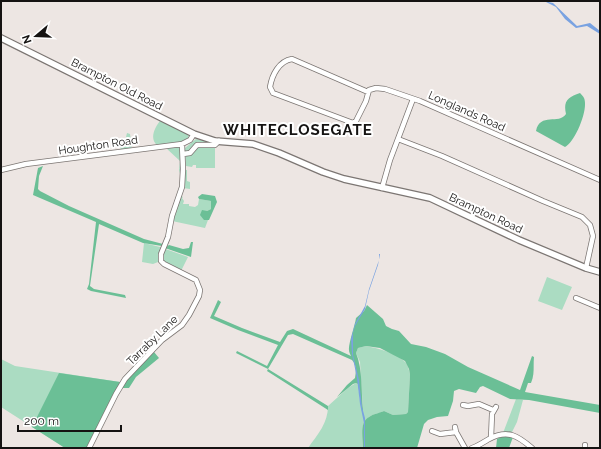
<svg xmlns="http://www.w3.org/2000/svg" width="601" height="449" viewBox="0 0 601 449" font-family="Raleway,sans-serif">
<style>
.green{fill:#abdcc2}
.forest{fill:#6bbf96}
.water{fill:#79a2e1}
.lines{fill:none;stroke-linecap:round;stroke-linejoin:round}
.minor-casing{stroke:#7c7673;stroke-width:6}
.major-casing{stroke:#7c7673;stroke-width:8}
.minor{stroke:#fff;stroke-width:4.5}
.major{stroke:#fff;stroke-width:5.5}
.labels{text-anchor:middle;stroke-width:4;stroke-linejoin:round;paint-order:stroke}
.street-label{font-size:11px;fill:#151312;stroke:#fff}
.district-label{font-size:15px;font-weight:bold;letter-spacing:1px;fill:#151312;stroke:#fff}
</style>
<rect width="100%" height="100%" fill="#ede6e3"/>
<path class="green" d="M161,120L189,133L188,138L182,142L157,145C149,139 155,126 161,120Z
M127,133L130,134L132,147L129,149H121L119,146L121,142L125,141Z
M196,139L213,143L215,146V168H196V165H193L192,167L186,166L185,148Z
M180,147L181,148V177L179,170L180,161L166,148Z
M185,170H187V181L190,182V189L183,188Z
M181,196L183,197L182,198L184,201L183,204H189V206L195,207L198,205L199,199L211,201V209L207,211L208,220L205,228L172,221Z
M144,243L160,247L188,257L181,271L163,263L158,262L153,264L142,262Z
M547,277L572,287L562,310L538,301Z
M366,346C377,348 396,353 404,361C408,364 409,370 410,375L408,412L406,414L393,415L384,411C379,414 373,414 369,417C359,423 363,439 363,448H308C318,434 328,423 328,406L348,388L356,383L358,384L360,401L363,410L360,362L356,353L358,348Z
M1,359L15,366L120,382L88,448H65L1,407Z
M516,399L523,400L517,422L512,432L503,433Z"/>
<path class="forest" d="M580,93C581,94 583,96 584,98C589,109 575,142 565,147L536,131C540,112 559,125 566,114C563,101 568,97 580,93Z
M43,166L39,176L38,189L40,191L69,206L144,239L163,244L162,246L143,243L99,224L90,286L94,289L125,295L126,298L91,291L87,289L89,284L96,222L33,195L38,168Z
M202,194L215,196L217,202L209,220H204L200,215L202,210L207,211L211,209V201L199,199L198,197Z
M191,242H193L191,257L165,248L169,245L183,249L189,248Z
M218,300L221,302L214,316L242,328L280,342L287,331L293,329L351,356C350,354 349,352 349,350C348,345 355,325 356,318L364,311L367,305L383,319L386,326L392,329L399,331L411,344L426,347L445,354L468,367L520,390L532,356L534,357C533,366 535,374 531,383H528L525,392L600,405V413L529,400L510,399L483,386L480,387L476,393L459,389L454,391L453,401L448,416L437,417L428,420L424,424L417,448H363C363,439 359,422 369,417C373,414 380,413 384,411L393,415L406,414L408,412L410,375L409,369L405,361L380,348L366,346L358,348L356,353C363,370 361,392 363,410L362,411L358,384L356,383L353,384L337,397L347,385L355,378C356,371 357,366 352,360L293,334L288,335L268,369L328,406V410L267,371L268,369L236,353L237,351L267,366L278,345L238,330L210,318Z
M154,352L159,358L136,377L129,388H121L126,380Z
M59,373L120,382L88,448H65L32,427Z
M505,435L513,437L509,448H496L497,439Z"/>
<path class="water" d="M544,1L553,3L577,26L590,23L600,31V34L587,26L576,28L565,19L556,7Z
M379,254H380L378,265L369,291L365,309L355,326L353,333V355L359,380L362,407L365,418V448H364V423L360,404L357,378L352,354L351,339L355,324L365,306L369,289L379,260Z"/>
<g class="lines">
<defs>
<path id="minor" d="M368,92L292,59C279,61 272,75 270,87L273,93L353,123L356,121L366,101L369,90L376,88L385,89L420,101L600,180
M398,139L442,156L543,201L582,217L590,225L593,236L586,268
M183,154L190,153L197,145H215L219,141
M1,170L26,164L182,144L190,140L194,134
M382,188L390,160L413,99
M576,298L600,308
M463,405L468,406L479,404L493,410
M455,427L456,432L465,448
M432,431L440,434L456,432
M491,438L492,414L496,407
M585,445V448
M89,448L116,394L125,379L162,340L182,325L189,315L199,296L200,290L196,280L164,264L161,261V254L168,237L172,216L182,187L183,169L182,144
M472,448C478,446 484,442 489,439C508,429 518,436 532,448"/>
<path id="major" d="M1,38L194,134L215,141L253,144L279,153L323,172L344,179L430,198L519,240L586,268L600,272"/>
</defs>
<use href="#minor" class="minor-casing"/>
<use href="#major" class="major-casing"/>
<use href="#minor" class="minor"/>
<use href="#major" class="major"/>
</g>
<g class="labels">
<g class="street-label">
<text transform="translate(117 84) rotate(27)" y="4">Brampton Old Road</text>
<text transform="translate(467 111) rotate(24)" y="4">Longlands Road</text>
<text transform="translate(98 145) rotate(-8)" y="4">Houghton Road</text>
<text transform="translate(486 213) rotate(25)" y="4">Brampton Road</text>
<text transform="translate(152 340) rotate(-44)" y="4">Tarraby Lane</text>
</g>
<g class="district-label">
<text x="298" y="135">WHITECLOSEGATE</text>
</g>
</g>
<rect width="601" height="449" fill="none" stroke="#151312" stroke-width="4"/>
<g transform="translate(36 36) rotate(251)" stroke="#ffffff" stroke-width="3" paint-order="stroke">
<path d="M0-3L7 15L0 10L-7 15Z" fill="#151312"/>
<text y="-6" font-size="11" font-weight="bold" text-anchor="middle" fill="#151312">N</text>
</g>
<path d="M18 425v6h103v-6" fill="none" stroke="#151312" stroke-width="2"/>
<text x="24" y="425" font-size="12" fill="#151312" stroke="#ffffff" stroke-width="3" paint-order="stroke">200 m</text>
</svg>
